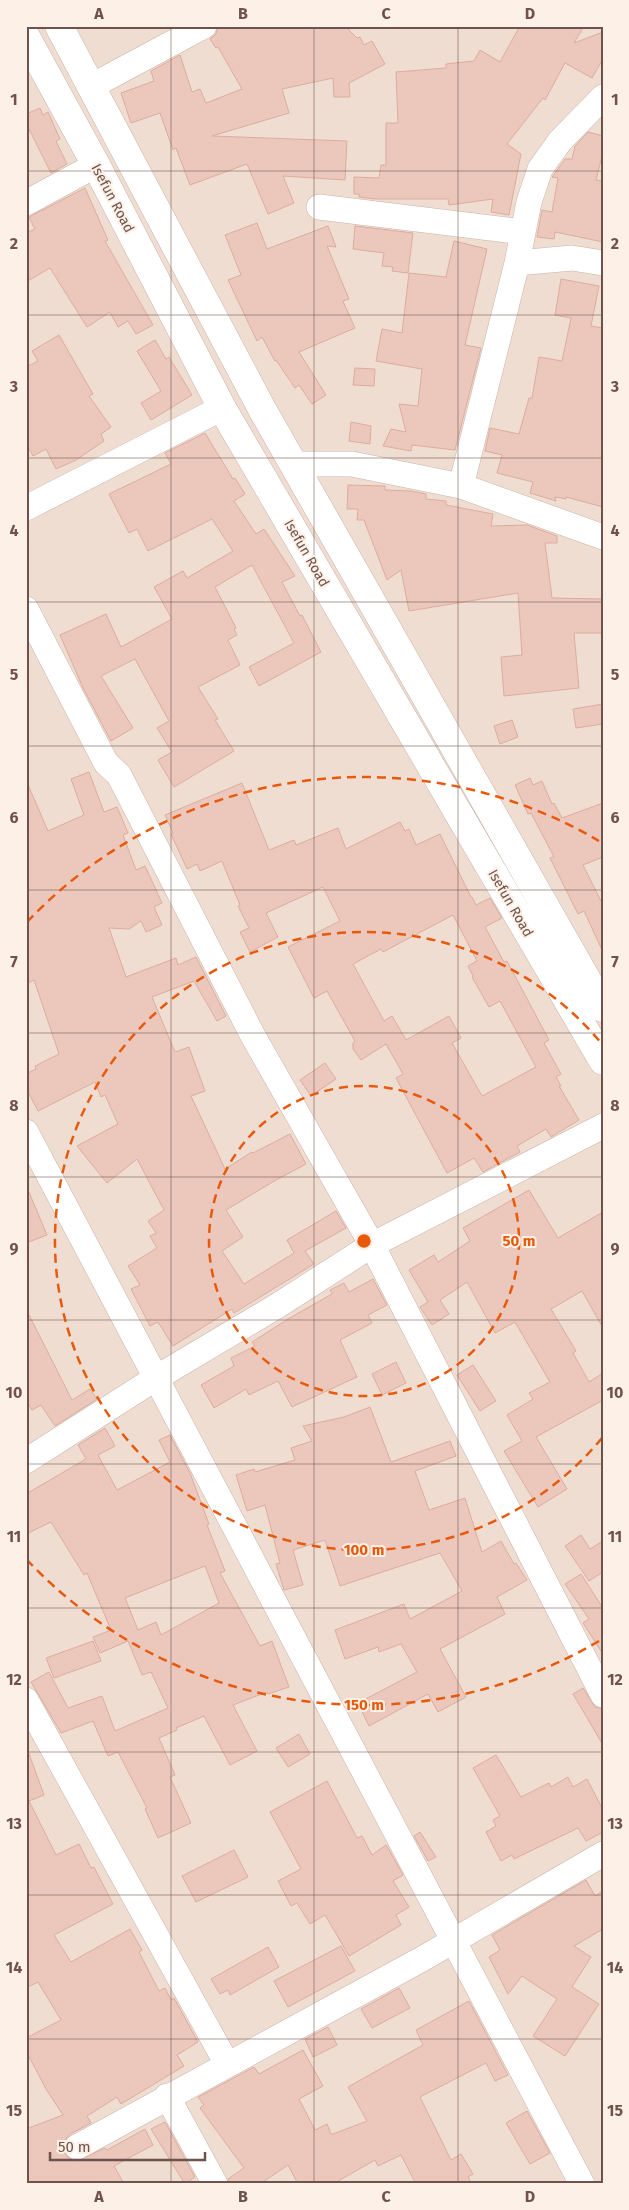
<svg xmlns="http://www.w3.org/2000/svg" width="629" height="2210" viewBox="0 0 629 2210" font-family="'Fira Sans',sans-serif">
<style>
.residential{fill:#f0ddd1}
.building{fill:#ecc7bc;stroke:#dcac9e;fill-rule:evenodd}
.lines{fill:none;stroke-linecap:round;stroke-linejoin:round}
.minor-casing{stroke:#c8b3aa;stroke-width:26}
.tertiary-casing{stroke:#c8b3aa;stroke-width:29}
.minor{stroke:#fff;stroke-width:25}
.tertiary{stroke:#fff;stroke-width:28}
.grid{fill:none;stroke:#6e524b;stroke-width:1;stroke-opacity:0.55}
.ring{fill:none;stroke:#e8590c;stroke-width:2.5;stroke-dasharray:9 6}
.labels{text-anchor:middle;stroke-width:4;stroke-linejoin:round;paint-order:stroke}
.street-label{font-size:14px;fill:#6e524b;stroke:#fdf1e7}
.centre{fill:#e8590c;stroke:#fdf1e7;stroke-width:2.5}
.ring-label{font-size:15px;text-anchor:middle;font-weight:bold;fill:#e8590c;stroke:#fdf1e7;stroke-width:4;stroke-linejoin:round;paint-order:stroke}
.neatline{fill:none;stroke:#6e524b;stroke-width:2}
.grid-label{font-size:16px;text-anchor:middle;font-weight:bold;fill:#6e524b}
</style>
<rect width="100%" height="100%" fill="#f9ece1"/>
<path class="residential" d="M26,26H603V2184H26Z"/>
<path class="building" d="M218,26H345L357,38L360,37L364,45L372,41L385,64L349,83L350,97H334L333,78L282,89L289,113L212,136L347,141L345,180L283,176L294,203L268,214L247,164L190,185L176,148L173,150L160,113L131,123L121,93L154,81L151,71L180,55L192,92L200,89L206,103L242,89L218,47L216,48L210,39L216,34Z
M520,26H584L574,43L603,32V59L592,78L565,63L545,100L543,98L507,144L521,154L509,215L491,212L493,199L449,205L448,199H375L359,197V194H354V177L379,178L381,165H386V123H398L396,72L446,68V64L474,61L480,50L500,62Z
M40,108L43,115L48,112L60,139L56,141L67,164L51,173L26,123V114Z
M588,132L603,136V152L596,180L603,181V242L555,232L554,239L537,237L542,210L552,212L558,178L552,177L553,176L565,159H572L575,146Z
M85,188L108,240L105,241L153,325L136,334L128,321L118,327L110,312L87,327L50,268L26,282V233L35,229L29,217Z
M257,223L267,249L328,226L336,247L327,246L349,299L343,301L355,328L299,352L326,395L312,404L299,385L295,388L276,360L275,361L262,337L257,341L228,280L241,275L225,235Z
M355,226L413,233L408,273L392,271L393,267L382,266L384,253L353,249Z
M454,241L487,249L465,345L481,348L455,450L412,445L411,451L383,446L391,429L406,432L399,404L418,406L422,369L376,361L382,329L402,333L409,273L446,277Z
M561,279L599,286L591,326L603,328V507L566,497V499L555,497L556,501L530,493L533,482L497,473L502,455L485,451L490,428L519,434L529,398H532L539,357L562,361L571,318L555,315Z
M59,335L93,394L89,396L111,427L101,434L104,441L76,460L56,469L46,449L33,456L26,443V367L38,361L32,351Z
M155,340L166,359L169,357L192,395L151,420L141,403L161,391L137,351Z
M355,368L375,369L374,386L353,385Z
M351,422L371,426L370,444L349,441Z
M205,433L233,479L235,478L245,494L234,501L256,534L264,529L295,576L282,582L300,616L302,615L321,652L259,686L249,667L294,643L252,565L215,587L236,628L234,629L237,635L228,640L240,665L198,687L218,719L215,720L234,751L174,787L158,760L172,752L157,728L169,721L135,659L101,676L133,728L111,741L83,688L60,635L106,614L121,647L172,619L154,587L183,571L187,578L233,551L212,519L148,551L137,529L129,533L109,494L171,464L165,453Z
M348,485L385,486V490L411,491L426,494V499L446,501V505L493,514L491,526L527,525L557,536V543H545L552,598L602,599V633H574L579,688L504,696L501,657L522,655L518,593L409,611L401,570L387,580L364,520H357L358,509H347Z
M603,704V724L576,728L573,709Z
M512,720L518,737L500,744L494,726Z
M89,772L104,812L117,807L128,833L123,835L136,870L145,866L162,903L154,907L162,925L146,932L141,921L129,929L109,928L126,977L176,958L178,965L196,957L226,1016L217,1021L194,981L152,997L175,1052L189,1047L205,1091L191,1096L225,1169L252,1152L253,1153L290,1134L306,1164L276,1180L226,1210L243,1237L222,1251L244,1284L294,1253L287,1240L336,1211L346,1228L305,1251L314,1264L234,1313L232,1309L173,1346L158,1322L150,1326L131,1289L140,1285L128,1266L157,1248L150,1236L156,1233L148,1221L164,1210L137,1159L107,1183L77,1146L118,1124L105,1095L101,1097L95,1082L38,1111L26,1088V1074L36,1069L35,1066L59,1054L34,980L26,984V780L48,831L84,815L71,779Z
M530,778L533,785L542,781L552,804L554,803L562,818L603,803V857L583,865L603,905V952L584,911L578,914L550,858L554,857L531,813L528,814L515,785Z
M242,783L269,850L294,840L296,845L338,828L346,849L400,822L405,831L409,829L416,845L440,834L471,897H472L476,905L490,898L502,918L485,927L504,962L507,961L549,1040L544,1043L561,1074L556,1077L561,1086H559L579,1120L551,1137L546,1129L517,1146L520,1152L483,1172L474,1158L447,1173L396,1078L403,1074L386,1044L361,1060L353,1049V1043L355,1041L327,991L314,998L288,947L340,921L323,887L266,913L278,937L250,952L240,932L249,928L238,906L240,905L222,861L200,871L197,864L187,869L171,834L173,833L165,815ZM453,915L477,961L468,966L473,976L472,977L489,1007L500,1001L536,1067L482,1096L452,1043L461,1038L449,1016L406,1040L392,1016L384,1021L353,964L381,949L383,952Z
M325,1063L336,1079L311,1096L300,1080Z
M26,1185L47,1235L26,1243Z
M529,1190L558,1238L603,1212V1328L582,1291L551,1309L576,1351L573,1353L589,1382L603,1373V1400L536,1437L567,1489L538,1507L504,1451L522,1441L507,1415L533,1399L529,1393L550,1382L515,1322L495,1333L467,1282L440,1300L449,1314L432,1325L420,1307L428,1302L409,1270L434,1255L438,1262L470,1241L463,1228Z
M373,1279L387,1305L368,1315L372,1323L340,1340L357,1377L292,1407L278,1381L249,1395L246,1389L214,1408L201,1385L234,1366L231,1358L255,1346L252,1342L288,1319L332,1294L330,1290L344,1283L349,1292Z
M26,1309L72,1400L90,1389L97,1399L55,1426L41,1405L32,1410L26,1400Z
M396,1362L406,1383L382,1395L372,1374Z
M473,1365L496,1401L480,1411L457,1375Z
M370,1407L391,1462L450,1441L456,1456L415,1471L429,1510L465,1498L482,1552L501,1541L514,1564L516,1563L527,1580L497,1597L505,1614L440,1649L466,1697L438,1712L428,1694L369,1726L358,1703L417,1672L401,1644L379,1652L378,1647L345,1659L335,1630L404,1604L410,1619L462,1591L440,1553L340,1586L325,1540L293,1550L303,1585L284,1590L276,1564L280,1563L265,1505L247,1511L236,1475L254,1469L255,1472L295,1460L291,1448L312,1441L303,1426L344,1417Z
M105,1428L115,1446L98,1455L117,1490L170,1462L159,1440L170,1435L190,1473L209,1524L207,1525L225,1571L220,1573L260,1646L272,1641L289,1687L268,1694L267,1692L233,1705L257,1751L230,1765L204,1716L176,1728L177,1730L159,1738L175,1775L170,1777L191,1823L158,1838L145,1809L147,1808L118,1752L108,1756L93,1721L61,1733L31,1682L49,1672L68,1708L102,1696L115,1731L168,1708L151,1672L142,1675L128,1641L100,1653L93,1637L111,1630L87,1573L84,1575L51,1522L26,1534V1494L86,1459L78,1445ZM205,1566L219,1603L161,1635L156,1622L138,1630L125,1598Z
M581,1535L590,1549L603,1541V1572L589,1581L565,1546Z
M581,1574L603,1608V1654L583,1623L589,1619L565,1584Z
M93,1641L101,1661L54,1678L46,1658Z
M583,1688L595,1707L603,1709V1745L573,1694Z
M299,1734L310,1754L288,1767L276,1748Z
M26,1751H28L44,1795L29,1801L56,1855L79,1844L91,1868L94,1867L113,1904L54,1935L71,1962L130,1929L142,1950L139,1952L159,1991L165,1988L171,2000L174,1998L198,2042L177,2055L184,2066L121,2104L117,2097L87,2116L91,2123L70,2134L65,2140L63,2147L65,2154L70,2159L77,2161L105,2148L107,2150L145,2129L153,2145L114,2166L124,2184H26V2129L63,2115L46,2089L26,2051V2038L61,2020L38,1982L26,1988Z
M496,1755L521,1797L549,1783L551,1787L568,1777L573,1787L587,1779L603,1810V1832L586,1841L578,1828L514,1859L512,1855L501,1861L486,1832L496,1826L493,1820L500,1816L473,1768Z
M327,1781L357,1838L362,1836L372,1855L386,1845L388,1848L403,1875L393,1881L409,1907L396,1915L401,1925L349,1956L325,1915L310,1924L297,1903L291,1906L278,1881L301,1869L270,1812Z
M420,1832L436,1857L428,1861L414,1836Z
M234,1850L248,1877L196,1902L182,1876Z
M586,1880L595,1896L603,1891V1929L574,1946L591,1957L572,1987L599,2004L565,2056L533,2036L557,1999L522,1976L508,1994L489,1957L500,1950L492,1935Z
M341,1946L355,1971L288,2007L274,1981Z
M268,1947L279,1967L230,1995L228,1990L220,1994L211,1979Z
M399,1988L410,2008L372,2028L361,2009Z
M469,2001L508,2075L495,2081L486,2063L420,2097L451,2160L461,2154L473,2174L468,2177L472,2184H416L401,2155L378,2166L375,2160L333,2184H298L288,2165L260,2184H229L228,2179L244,2168L200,2108L204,2105L198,2097L254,2067L259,2074L303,2050L323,2086L299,2099L315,2130L327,2124L331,2134H333L367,2121L348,2087L423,2045L416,2030Z
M328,2027L337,2045L313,2057L305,2039Z
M527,2111L550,2153L530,2164L506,2123Z
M165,2122L195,2177L185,2184L151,2129Z"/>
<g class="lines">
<defs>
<path id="minor" d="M90,87L204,26
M26,203L96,165
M319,207L523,232
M517,263L572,258L603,263
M294,464H352L461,486L603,537
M461,486L517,263L529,202L540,169L560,141L603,97
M26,508L222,408
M26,609L106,763L119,775L253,1036L372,1245L603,1695
M26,1132L582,2184
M26,1461L156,1378L277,1306L372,1245L603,1126
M26,1700L227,2064
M167,2096L215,2184
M77,2147L422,1959L603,1854"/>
<path id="tertiary" d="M59,26L262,409L603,1008
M26,37L96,165L222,408L603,1061"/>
</defs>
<use href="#minor" class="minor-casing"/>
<use href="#tertiary" class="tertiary-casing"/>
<use href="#minor" class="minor"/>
<use href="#tertiary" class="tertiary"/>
</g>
<path class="grid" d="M171,26V2184M314,26V2184M458,26V2184M26,171H603M26,315H603M26,458H603M26,602H603M26,746H603M26,890H603M26,1033H603M26,1177H603M26,1320H603M26,1464H603M26,1608H603M26,1752H603M26,1895H603M26,2039H603"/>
<g class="ring">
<circle cx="364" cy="1241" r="155"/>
<path d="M602 1438A309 309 0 1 1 602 1044"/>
<path d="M599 1641A464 464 0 0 1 27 1560M27 922A464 464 0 0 1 599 841"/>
</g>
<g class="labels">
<g class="street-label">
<text transform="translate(113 198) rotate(62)" y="5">Isefun Road</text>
<text transform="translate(307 553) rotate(60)" y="5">Isefun Road</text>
<text transform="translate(511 903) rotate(60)" y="5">Isefun Road</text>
</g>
</g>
<circle cx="364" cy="1241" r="8" class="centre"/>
<g class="ring-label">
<text x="519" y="1246">50 m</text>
<text x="364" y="1555">100 m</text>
<text x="364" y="1710">150 m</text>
</g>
<rect width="629" height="2210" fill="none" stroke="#fdf1e7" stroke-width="55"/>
<path d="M50 2152v8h155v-8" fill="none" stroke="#6e524b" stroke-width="2.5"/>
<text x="58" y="2152" font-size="15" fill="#6e524b" stroke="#fdf1e7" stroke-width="4" paint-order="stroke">50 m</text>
<rect x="28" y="28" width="574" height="2154" class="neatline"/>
<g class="grid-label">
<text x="99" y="19">A</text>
<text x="243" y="19">B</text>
<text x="386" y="19">C</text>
<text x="530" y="19">D</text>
<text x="14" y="105">1</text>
<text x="615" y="105">1</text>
<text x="14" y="249">2</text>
<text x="615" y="249">2</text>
<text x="14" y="392">3</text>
<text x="615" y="392">3</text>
<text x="14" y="536">4</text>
<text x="615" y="536">4</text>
<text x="14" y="680">5</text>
<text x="615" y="680">5</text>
<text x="14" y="823">6</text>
<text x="615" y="823">6</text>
<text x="14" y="967">7</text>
<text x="615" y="967">7</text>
<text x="14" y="1111">8</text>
<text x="615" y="1111">8</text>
<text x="14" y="1254">9</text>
<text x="615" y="1254">9</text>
<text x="14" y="1398">10</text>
<text x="615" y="1398">10</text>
<text x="14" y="1542">11</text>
<text x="615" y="1542">11</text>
<text x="14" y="1685">12</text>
<text x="615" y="1685">12</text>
<text x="14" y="1829">13</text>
<text x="615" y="1829">13</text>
<text x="14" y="1973">14</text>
<text x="615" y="1973">14</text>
<text x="14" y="2116">15</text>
<text x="615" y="2116">15</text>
<text x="99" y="2202">A</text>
<text x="243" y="2202">B</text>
<text x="386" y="2202">C</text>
<text x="530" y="2202">D</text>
</g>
</svg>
